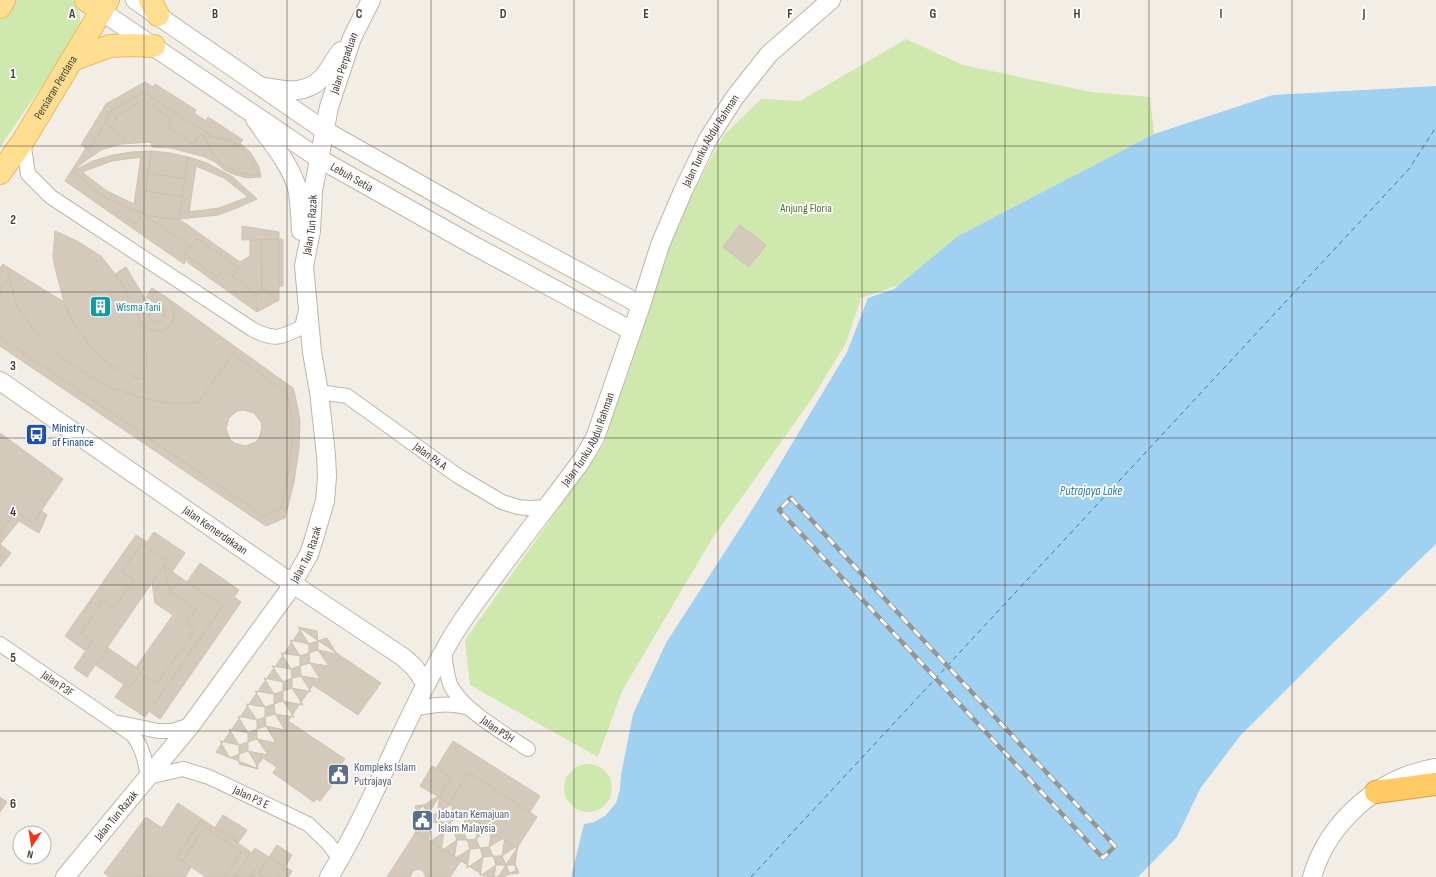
<svg xmlns="http://www.w3.org/2000/svg" width="1436" height="877" viewBox="0 0 1436 877" font-family="'Sofia Sans Condensed',sans-serif">
<style>
.green{fill:#cee8ad}
.water{fill:#a0d1f1}
.lines{fill:none;stroke-linecap:round;stroke-linejoin:round}
.ferry{stroke:#2d7cb2;stroke-width:1;stroke-dasharray:5 4;stroke-linecap:butt}
.building{fill:#d4cabb;stroke:#cfc2ae;fill-rule:evenodd}
.minor-casing{stroke:#beb6a8;stroke-width:16}
.tertiary-casing{stroke:#beb6a8;stroke-width:20}
.primary-casing{stroke:#e4bb62;stroke-width:24}
.motorway-casing{stroke:#de9d34;stroke-width:24}
.minor{stroke:#fff;stroke-width:14}
.tertiary{stroke:#fff;stroke-width:18}
.primary{stroke:#ffde92;stroke-width:22}
.motorway{stroke:#ffc964;stroke-width:22}
.rail-casing{stroke:#959595;stroke-width:4.5}
.rail{stroke:#fff;stroke-width:3;stroke-dasharray:9;stroke-linecap:butt}
.grid{fill:none;stroke:#453f35;stroke-width:1;stroke-opacity:0.55}
.labels{text-anchor:middle;stroke-width:3.5;stroke-linejoin:round;paint-order:stroke}
.street-label{font-size:12px;fill:#453f35;stroke:#fff}
.park-label{font-size:12px;fill:#477728;stroke:#fff}
.culture-label{font-size:12px;fill:#0d838f;stroke:#fff;text-anchor:start}
.transit-label{font-size:12px;fill:#164399;stroke:#fff;text-anchor:start}
.service-label{font-size:12px;fill:#4e5e75;stroke:#fff;text-anchor:start}
.water-label{font-size:13px;font-style:italic;fill:#2d7cb2;stroke:#fff}
.grid-label{font-size:13px;text-anchor:middle;font-weight:bold;fill:#453f35;stroke:#fff;stroke-width:3.5;stroke-linejoin:round;paint-order:stroke}
</style>
<rect width="100%" height="100%" fill="#f3eee5"/>
<path class="green" d="M11,0H72C81,8 81,19 80,30L0,147V20Z
M906,39L963,65L1091,92L1150,97L1154,134L958,236L899,285L861,298L846,343L813,397L712,539L622,691L598,757L470,685L465,640L603,446L675,225L724,135L761,99L800,101Z
M564 788a24 24 0 1 1 48 0a24 24 0 1 1-48 0Z"/>
<path class="water" d="M1436,86V544L1332,644L1240,736L1200,789L1177,837L1138,877H571L584,824L594,822L605,816L616,803L620,789L621,775L633,714L666,643L757,502L847,352L868,298L894,289L958,236L1154,134L1273,95Z"/>
<g class="lines">
<path class="ferry" d="M751,877L1409,169L1436,127"/>
</g>
<path class="building" d="M145,82L153,87L155,84L196,110L194,113L206,121L208,117L243,140L240,143L251,153L254,158L259,167L261,177L248,178L236,175L226,171L215,162L205,157L171,148L152,147L151,142L121,144L125,138L105,123L89,150L81,145L106,104ZM204,136L223,139L232,142L240,147L251,160L259,176L241,173L224,166L212,153Z
M144,92L213,137L204,136L200,134L193,144L167,127L172,119L143,100L117,116L111,127L105,123L112,110Z
M144,92L213,137L204,136L200,134L193,144L167,127L172,119L143,100L117,116L111,127L105,123L112,110Z
M105,123L125,138L121,144L101,150L85,161L73,171L90,186L106,198L142,213L136,224L128,219L125,223L65,181L86,148L89,150Z
M204,136L223,139L232,142L240,147L251,160L259,176L241,173L224,166L212,153Z
M152,151L170,153L188,157L185,179L148,173Z
M152,151L142,213L106,198L90,186L73,171L93,161L113,155L132,152Z
M141,157L134,204L107,191L82,172L112,161Z
M188,157L207,163L233,177L257,199L237,208L218,215L179,219Z
M196,166L224,178L248,197L219,208L189,212Z
M148,173L185,179L182,197L146,191Z
M146,191L182,197L179,219L161,218L142,213Z
M142,213L161,218L179,219L240,262L250,256V240H261L262,289L256,293L233,276L239,268L197,238L191,247Z
M142,213L191,247L184,257L187,259L184,264L125,223L128,219L136,224Z
M740,225L766,245L749,267L723,247Z
M242,226L279,232V239L242,240Z
M55,231L77,241L101,256L115,274L127,292L137,312L144,334L147,359L145,380L123,373L112,366L93,350L73,322L64,302L55,268L53,255Z
M197,238L239,268L233,276L223,270L217,277L185,254Z
M279,239H283V286H279Z
M279,239V300L262,289L261,240Z
M185,254L217,277L223,270L256,293L257,312L187,262L189,260L184,257Z
M3,264L7,267L9,278L0,291V268Z
M7,267L64,302L73,322L93,350L112,366L134,377L145,380L147,370V346L141,323L147,328L155,331H162L168,328L173,322L174,309L166,297L237,348L198,403H168L139,397L110,387L83,372L57,354L36,333L18,308L9,278Z
M126,267L149,305V316L152,321L157,322L161,321L165,315L162,308L146,297L152,288L166,297L171,303L174,309V316L173,322L168,328L162,331H155L147,328L141,323L128,293L115,274Z
M9,278L18,308L36,333L57,354L83,372L110,387L139,397L168,403H198L233,354L287,393L291,413L292,445L288,475L281,509L264,516L0,337V291ZM243,410L254,413L261,422L262,428L259,438L256,442L245,446L234,443L230,439L226,429L229,418L237,411Z
M262,289L279,300L257,312L256,293Z
M149 314a8 8 0 1 1 16 0a8 8 0 1 1-16 0Z
M0,337L264,516L281,509L291,453L293,429L290,406L287,393L233,354L237,348L293,388L295,395L300,420L299,448L294,482L285,518L266,526L0,346Z
M0,433L63,479L33,523L15,511L0,534Z
M15,511L33,523L42,511L47,515L39,533L19,521L0,544V534Z
M154,532L185,553L172,572L164,566L167,561L142,543L122,572L134,580L114,608L103,600L81,633L92,641L86,651L65,636L136,535L147,542Z
M142,543L167,561L87,677L74,668L92,641L81,633L103,600L114,608L134,580L122,572Z
M0,544L11,553L0,567Z
M200,563L239,590L234,597L241,602L160,719L149,711L223,606L187,582Z
M164,566L170,592L196,609L186,622L195,630L156,684L140,673L129,688L96,665L108,648L136,667L173,615L155,603L152,583Z
M164,566L181,578L170,592Z
M181,578L223,606L145,717L115,697L124,684L129,688L140,673L156,684L195,630L186,622L196,609L170,592Z
M298,627L317,631L318,641L309,644Z
M301,629L381,683L358,715L313,685L288,721L345,759L329,781L333,784L320,801L316,799L314,802L273,773L277,767L263,758L256,768L216,752Z
M327,638L337,654L318,650V641Z
M290,640L309,644V653L300,656Z
M318,650L329,666L310,663L309,653Z
M281,653L300,656V666L291,669Z
M310,663L320,679L301,676L300,666Z
M272,666L291,669L292,678L283,682Z
M301,676L311,692L292,688V678Z
M264,678L283,682V691L274,694Z
M292,688L303,705L283,701V691Z
M255,691L274,694V704L265,707Z
M283,701L294,717L275,714L274,704Z
M246,704L265,707V717L257,720Z
M275,714L285,730L266,726L265,717Z
M238,716L257,720V729L248,733Z
M266,726L276,743L257,739V729Z
M229,729L248,733V742L239,745Z
M257,739L268,755L248,751V742Z
M220,741L239,745V754L230,758Z
M453,741L540,796L530,812L469,772L449,804L439,797L451,777L436,768Z
M248,751L255,762L258,769L239,764V754Z
M432,766L451,777L439,797L420,786Z
M469,772L537,817L517,848L449,804Z
M440,795L437,814H428L424,805Z
M0,797L7,802L0,812Z
M439,797L517,848L498,877H486L416,832Z
M178,803L202,819L176,857L191,867L185,877H110L104,873L146,817L162,828Z
M453,803L450,822H441L437,814Z
M424,805L428,814L418,815L415,806ZM424,806L427,814H418L419,809Z
M466,812L463,831H454L450,822Z
M428,814L431,823L415,834L418,815Z
M223,815L247,830L238,843L234,840L236,838L221,828L219,831L215,828Z
M202,819L251,852L235,877H225L242,852L205,827L182,861L176,857Z
M480,820L476,839L467,840L463,831Z
M441,822L444,832L428,843L431,823Z
M205,827L242,852L225,877H206L182,861Z
M221,828L236,838L234,840L219,830Z
M492,828L489,847L480,848L476,839Z
M454,831L457,840L441,851L444,832Z
M416,832L461,861L450,877H426L423,871L418,869L413,871L410,877H387Z
M505,837L502,856H493L489,847Z
M457,840H467L470,849L454,859Z
M277,845L292,855L285,867L269,857Z
M518,845L515,864L506,865L502,856Z
M255,848L269,857L259,873L254,870L250,877H235Z
M480,848L483,857L467,868L470,849Z
M493,856L496,865L480,876L483,857Z
M269,857L285,867L278,877H265L259,873Z
M515,864L519,873L509,874L506,865ZM506,865H515L516,871L509,873Z
M496,865H506L509,874L504,877H494Z
M285,867L292,871L288,877H278Z
M254,870L259,873L265,877H250Z"/>
<g class="lines">
<defs>
<g id="minor">
<path d="M23,141L28,174L51,197L252,329C274,341 281,338 302,327L306,310"/>
<path id="s1" d="M319,392L347,396L458,476L502,502L518,507L528,508L548,507"/>
<path id="s2" d="M0,644L133,735C143,748 145,761 148,777L183,769L209,777L308,824L328,843L340,859"/>
<path id="s3" d="M444,650C445,661 446,673 450,684C461,709 505,734 528,749"/>
<path d="M412,709C434,705 446,702 469,708"/>
<path d="M120,723L158,731H172L191,725"/>
</g>
<g id="tertiary">
<path d="M135,0L324,130L481,219L641,305"/>
<path id="s4" d="M101,11L318,158L471,244L632,331"/>
<path d="M265,87C286,91 306,95 323,77C330,69 334,59 341,51"/>
<path d="M255,119C270,141 290,163 297,188C300,202 300,217 301,231"/>
<path id="s5" d="M0,381L293,584L403,657L414,667L426,684"/>
<path id="s6" d="M65,877L191,725L287,593L309,554L313,542L325,501L327,477L326,455L319,392L312,352L304,266L311,231L313,191L329,107L352,38L371,0"/>
<path id="s7" d="M329,877C373,805 402,724 444,651C457,626 474,604 491,581C521,540 552,501 582,460L595,438L641,305L660,245L683,191L708,139L735,97L769,54L831,0"/>
<path d="M1312,877C1328,822 1379,777 1436,768"/>
</g>
<g id="primary">
<path d="M86,0L101,11"/>
<path d="M150,0L158,15"/>
<path d="M0,7L4,0"/>
<path d="M72,60L110,46L130,45L154,46"/>
<path id="s8" d="M0,173L23,141L108,0"/>
</g>
<path id="motorway" d="M1376,792L1436,784"/>
</defs>
<use href="#minor" class="minor-casing"/>
<use href="#tertiary" class="tertiary-casing"/>
<use href="#primary" class="primary-casing"/>
<use href="#motorway" class="motorway-casing"/>
<use href="#minor" class="minor"/>
<use href="#tertiary" class="tertiary"/>
<use href="#primary" class="primary"/>
<use href="#motorway" class="motorway"/>
<defs>
<path id="rail" d="M791,498L1115,846L1103,858L779,510Z"/>
</defs>
<use href="#rail" class="rail-casing"/>
<use href="#rail" class="rail"/>
</g>
<path class="grid" d="M144,0V877M287,0V877M431,0V877M574,0V877M718,0V877M862,0V877M1005,0V877M1149,0V877M1292,0V877M0,146H1436M0,292H1436M0,438H1436M0,585H1436M0,731H1436"/>
<defs>
<symbol id="building-square" viewBox="-11 -11 22 22"><rect x="-9" y="-9" width="18" height="18" rx="4" fill="#0f9aa8" stroke="#fff"/><path d="M-4-6H4V6H1V3H-1V6H-4ZM-2.5-4.3h1.7v1.8h-1.7ZM.8-4.3h1.7v1.8H.8ZM-2.5-1h1.7V.8h-1.7ZM.8-1h1.7V.8H.8Z" fill="#fff"/></symbol>
<symbol id="bus-square" viewBox="-11 -11 22 22"><rect x="-9" y="-9" width="18" height="18" rx="4" fill="#1a4fb4" stroke="#fff"/><path d="M-5-6H5V4H4V6H2V4H-2V6H-4V4H-5ZM-3.5-4V0h7V-4ZM-3.5 1.2v1.5H-2V1.2ZM2 1.2v1.5H3.5V1.2Z" fill="#fff"/></symbol>
<symbol id="civic-square" viewBox="-11 -11 22 22"><rect x="-9" y="-9" width="18" height="18" rx="4" fill="#5c6f8a" stroke="#fff"/><path d="M-.6-6.5H3V-4.5H.6V-3L4-1V1h2V6H-6V1h2V-1L-.6-3ZM-1.2 2.5V6h2.4V2.5Z" fill="#fff"/></symbol>
</defs>
<g fill-rule="evenodd">
<use href="#building-square" x="88" y="294" width="25" height="25"/>
<use href="#bus-square" x="24" y="422" width="25" height="25"/>
<use href="#civic-square" x="326" y="762" width="25" height="25"/>
<use href="#civic-square" x="410" y="808" width="25" height="25"/>
</g>
<g class="labels">
<g class="street-label">
<text dy="4" stroke="none"><textPath href="#s6" startOffset="905">Jalan Perpaduan</textPath></text>
<text dy="4" stroke="none"><textPath href="#s8" startOffset="102">Persiaran Perdana</textPath></text>
<text dy="4" stroke="none"><textPath href="#s7" startOffset="835">Jalan Tunku Abdul Rahman</textPath></text>
<text dy="4" stroke="none"><textPath href="#s4" startOffset="301">Lebuh Setia</textPath></text>
<text dy="4" stroke="none"><textPath href="#s6" startOffset="739">Jalan Tun Razak</textPath></text>
<text dy="4" stroke="none"><textPath href="#s7" startOffset="511">Jalan Tunku Abdul Rahman</textPath></text>
<text dy="4" stroke="none"><textPath href="#s1" startOffset="131">Jalan P4 A</textPath></text>
<text dy="4" stroke="none"><textPath href="#s5" startOffset="262">Jalan Kemerdekaan</textPath></text>
<text dy="4" stroke="none"><textPath href="#s6" startOffset="404">Jalan Tun Razak</textPath></text>
<text dy="4" stroke="none"><textPath href="#s2" startOffset="70">Jalan P3F</textPath></text>
<text dy="4" stroke="none"><textPath href="#s3" startOffset="101">Jalan P3H</textPath></text>
<text dy="4" stroke="none"><textPath href="#s2" startOffset="316">Jalan P3 E</textPath></text>
<text dy="4" stroke="none"><textPath href="#s6" startOffset="80">Jalan Tun Razak</textPath></text>
</g>
<g class="park-label">
<text x="806" y="212">Anjung Floria</text>
</g>
<g class="culture-label">
<text x="116" y="311">Wisma Tani</text>
</g>
<g class="transit-label">
<text x="52" y="432">Ministry<tspan x="52" dy="14">of Finance</tspan></text>
</g>
<g class="service-label">
<text x="354" y="771">Kompleks Islam<tspan x="354" dy="14">Putrajaya</tspan></text>
<text x="438" y="818">Jabatan Kemajuan<tspan x="438" dy="14">Islam Malaysia</tspan></text>
</g>
<g class="water-label">
<text x="1091" y="495">Putrajaya Lake</text>
</g>
</g>
<g class="grid-label">
<text x="72" y="18">A</text>
<text x="215" y="18">B</text>
<text x="359" y="18">C</text>
<text x="503" y="18">D</text>
<text x="646" y="18">E</text>
<text x="790" y="18">F</text>
<text x="933" y="18">G</text>
<text x="1077" y="18">H</text>
<text x="1221" y="18">I</text>
<text x="1364" y="18">J</text>
<text x="13" y="78">1</text>
<text x="13" y="224">2</text>
<text x="13" y="370">3</text>
<text x="13" y="516">4</text>
<text x="13" y="662">5</text>
<text x="13" y="808">6</text>
</g>
<g transform="translate(32 845) rotate(192)"><circle r="19" fill="#ffffff" stroke="#b5b2ae"/>
<path d="M0-3L7 15L0 10L-7 15Z" fill="#fc3313"/>
<text y="-6" font-size="11" font-weight="bold" text-anchor="middle" fill="#453f35">N</text>
</g>
</svg>
